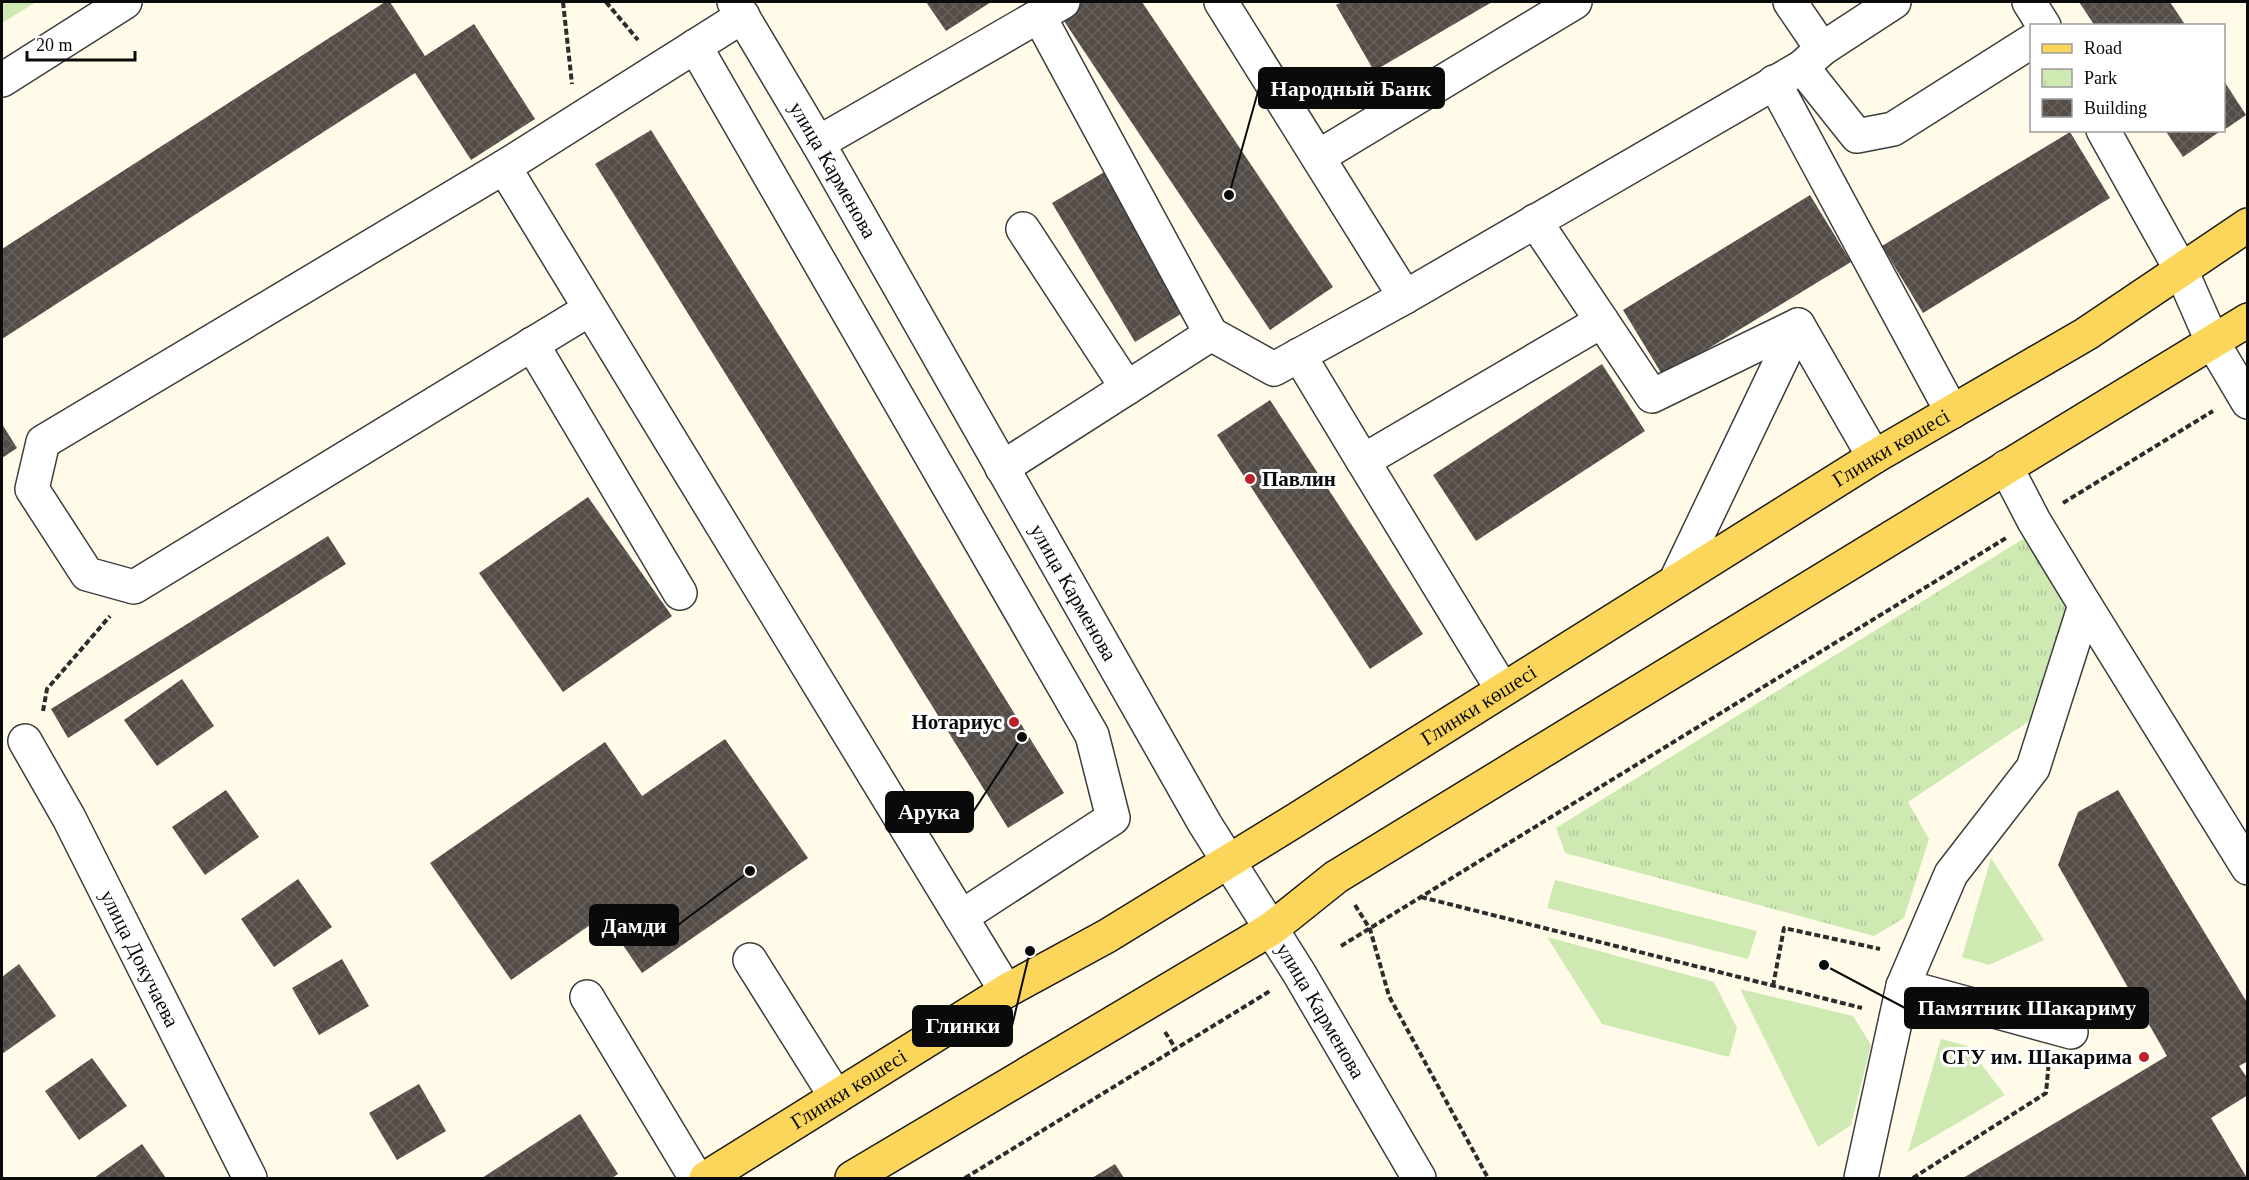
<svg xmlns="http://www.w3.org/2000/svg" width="2249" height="1180" viewBox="0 0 2249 1180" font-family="'Times New Roman',serif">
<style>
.grass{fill:#cee9b2}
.park{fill:url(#park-tufts)}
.building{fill:url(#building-cross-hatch)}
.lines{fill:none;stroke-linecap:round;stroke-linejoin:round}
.minor-casing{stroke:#3d3d3d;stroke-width:36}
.major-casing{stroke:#1b1b1b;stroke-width:36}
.path{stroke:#2c2c2c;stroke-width:4;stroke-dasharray:6 3;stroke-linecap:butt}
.minor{stroke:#fff;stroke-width:33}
.major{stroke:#fcd65b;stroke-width:33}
.poi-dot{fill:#bc2127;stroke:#fff;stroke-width:2}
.labels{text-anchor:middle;stroke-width:6;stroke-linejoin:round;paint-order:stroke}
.street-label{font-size:21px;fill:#0a0a0a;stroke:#fff}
.poi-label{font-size:21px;font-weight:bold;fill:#0a0a0a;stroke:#fff;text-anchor:end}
.leader{fill:none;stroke:#0a0a0a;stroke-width:2}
.callout-dot{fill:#0a0a0a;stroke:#fff;stroke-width:2}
.callout{fill:#0a0a0a;stroke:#0a0a0a;stroke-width:2}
.callout-label{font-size:22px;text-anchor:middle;font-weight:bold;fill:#fff}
</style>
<defs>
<pattern id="park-tufts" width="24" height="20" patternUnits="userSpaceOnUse" patternTransform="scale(1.5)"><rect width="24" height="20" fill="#cee9b2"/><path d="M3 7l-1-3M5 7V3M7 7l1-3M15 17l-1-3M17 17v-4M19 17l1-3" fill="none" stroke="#b0c698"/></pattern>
<pattern id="building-cross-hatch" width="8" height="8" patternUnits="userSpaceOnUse" patternTransform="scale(1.5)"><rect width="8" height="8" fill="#534c47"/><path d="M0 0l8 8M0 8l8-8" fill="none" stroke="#67615d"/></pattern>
</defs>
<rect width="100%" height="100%" fill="#fffbe8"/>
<path class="grass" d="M2,2H36L2,23Z
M1991,858L2044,940L1989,965L1962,957Z
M1555,880L1757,931L1748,959L1547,908Z
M1547,937L1714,982L1737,1028L1729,1057L1602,1024Z
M1740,989L1853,1016L1871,1045L1851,1125L1818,1147Z
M1941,1039L1967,1046L2005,1095L1908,1152Z"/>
<path class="park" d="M2031,534L2073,610L2035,717L1908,802L1929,839L1904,918L1874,936L1565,853L1556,828Z"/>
<path class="building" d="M385,2H390L425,56L474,24L535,119L471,160L415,73L2,339V249Z
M926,2H991L946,31Z
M1080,2H1142L1333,287L1270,330L1060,15Z
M1342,2H1492L1374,71L1336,5Z
M2079,2H2170L2186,26H2095Z
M2224,81L2246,115L2224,130Z
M651,130L1064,793L1008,828L595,164Z
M2165,130H2222L2183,157Z
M2070,132L2110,198L1923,313L1882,246Z
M1106,171L1189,309L1135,342L1052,203Z
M1810,195L1851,262L1663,376L1623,310Z
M1602,364L1645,431L1476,541L1433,475Z
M1270,400L1423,634L1370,669L1217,435Z
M2,424L17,448L2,458Z
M588,497L672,616L563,692L479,573Z
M328,536L346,564L68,738L51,709Z
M182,679L214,726L157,766L124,720Z
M725,739L808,858L642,973L603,916L511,980L430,863L605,742L642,796Z
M226,790L259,837L205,875L172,827Z
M2118,790L2248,1004V1061L2239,1066L2248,1079V1095L2211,1118L2247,1178H1963L2167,1056L2058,865L2078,812Z
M298,879L332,927L274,967L241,919Z
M342,959L369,1006L319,1035L292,988Z
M19,964L56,1016L2,1054V977Z
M92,1058L127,1106L79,1140L45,1091Z
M419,1084L446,1131L397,1160L369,1113Z
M580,1114L618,1174L612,1178H482Z
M142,1144L166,1178H94Z
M1115,1164L1124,1178H1092Z"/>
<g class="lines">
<defs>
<g id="minor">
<path id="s1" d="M734,2L818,143L1205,824L1299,973L1419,1178"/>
<path d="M1221,2L1405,297"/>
<path d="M1790,2L1822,49L1802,67L1857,136L1893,129L2032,41"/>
<path d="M2029,2L2044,26"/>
<path d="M743,16L504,167L1006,991"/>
<path d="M1039,16L1211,334L1274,369L1405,297L1802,67"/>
<path d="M695,46L1092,735L1113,818L961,917"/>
<path d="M1822,49L1894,2"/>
<path d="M2,80L125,2"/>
<path d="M1774,82L1952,412"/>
<path d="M2103,130L2180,268L2213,343L2248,402"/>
<path d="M818,143L1063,2"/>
<path d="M1318,157L1575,2"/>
<path d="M504,167L43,442L32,489L87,574L134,587L590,309"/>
<path d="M1535,221L1652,396L1798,325"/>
<path d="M1023,229L1127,388"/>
<path d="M532,344L680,593"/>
<path d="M1299,355L1363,461L1602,321"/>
<path d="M1363,461L1502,689"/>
<path d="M1002,468L1211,334"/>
<path d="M1676,580L1798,325L1874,457"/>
<path d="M2085,605L2248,868"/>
<path id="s2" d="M25,741L69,818L250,1178"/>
<path d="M750,960L836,1097"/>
<path d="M1903,986L2071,1032"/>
<path d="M587,997L696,1178"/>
<path d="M1861,1178L1903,986L1951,874L2033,768L2085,605L2034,521L2006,467"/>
</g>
<g id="major">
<path id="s3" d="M706,1178L1006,991L1107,936L1299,818L1874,457L2086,334L2248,225"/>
<path d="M852,1178L1271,929L1336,877L2248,320"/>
</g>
</defs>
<use href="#minor" class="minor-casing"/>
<use href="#major" class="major-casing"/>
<path class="path" d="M563,2L572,84
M606,2L638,40
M2063,503L2213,411
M43,711L47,689L110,616
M1421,897L1862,1008
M1355,905L1370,929L1389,996L1488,1178
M1341,946L2006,538
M1773,986L1784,928L1880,949
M1165,1032L1176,1049
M965,1178L1270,991
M1913,1178L2046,1093L2049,1060"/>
<use href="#minor" class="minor"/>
<use href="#major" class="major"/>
</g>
<g class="poi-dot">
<circle cx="1250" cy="479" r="6"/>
<circle cx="1014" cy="722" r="6"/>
<circle cx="2144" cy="1057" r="6"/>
</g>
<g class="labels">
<g class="street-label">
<text dy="7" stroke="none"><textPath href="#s1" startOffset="195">улица Карменова</textPath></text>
<text dy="7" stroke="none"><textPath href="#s3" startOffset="1392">Глинки көшесі</textPath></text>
<text dy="7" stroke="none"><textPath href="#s1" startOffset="681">улица Карменова</textPath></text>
<text dy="7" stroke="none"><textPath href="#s3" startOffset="906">Глинки көшесі</textPath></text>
<text dy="7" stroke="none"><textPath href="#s2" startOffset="246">улица Докучаева</textPath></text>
<text dy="7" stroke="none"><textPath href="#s1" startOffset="1167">улица Карменова</textPath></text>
<text dy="7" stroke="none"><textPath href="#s3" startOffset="168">Глинки көшесі</textPath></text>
</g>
<g class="poi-label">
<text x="1262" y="486" text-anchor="start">Павлин</text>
<text x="1002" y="729">Нотариус</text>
<text x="2132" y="1064">СГУ им. Шакарима</text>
</g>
</g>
<path class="leader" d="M1229 195L1259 88M1022 737L973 812M750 871L678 925M1824 965L1905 1008M1030 951L1012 1026"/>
<g class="callout-dot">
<circle cx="1229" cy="195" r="6"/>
<circle cx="1022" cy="737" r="6"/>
<circle cx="750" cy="871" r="6"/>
<circle cx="1824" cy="965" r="6"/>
<circle cx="1030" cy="951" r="6"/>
</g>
<g class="callout">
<rect x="1259" y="68" width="185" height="40" rx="6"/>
<rect x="886" y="792" width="87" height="40" rx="6"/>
<rect x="590" y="905" width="88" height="40" rx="6"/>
<rect x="1905" y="988" width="243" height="40" rx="6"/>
<rect x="913" y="1006" width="99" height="40" rx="6"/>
</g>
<g class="callout-label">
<text x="1351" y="96">Народный Банк</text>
<text x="929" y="819">Арука</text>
<text x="634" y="933">Дамди</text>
<text x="2027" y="1015">Памятник Шакариму</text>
<text x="963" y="1033">Глинки</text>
</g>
<rect width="2249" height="1180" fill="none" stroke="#0a0a0a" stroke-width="6"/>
<rect x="2030" y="24" width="195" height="108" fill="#ffffff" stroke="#9d9d9d" stroke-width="1.5"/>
<rect x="2042" y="44" width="30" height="9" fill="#fcd65b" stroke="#9d9d9d" stroke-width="1.5"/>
<text x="2084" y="54" font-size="18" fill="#0a0a0a">Road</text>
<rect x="2042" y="69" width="30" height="18" fill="url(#park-tufts)" stroke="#9d9d9d" stroke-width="1.5"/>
<text x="2084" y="84" font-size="18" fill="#0a0a0a">Park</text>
<rect x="2042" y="99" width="30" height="18" fill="url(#building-cross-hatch)" stroke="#9d9d9d" stroke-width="1.5"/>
<text x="2084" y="114" font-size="18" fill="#0a0a0a">Building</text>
<path d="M27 51v9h108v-9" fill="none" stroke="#0a0a0a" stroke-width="3"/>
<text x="36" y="51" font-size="18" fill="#0a0a0a" stroke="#ffffff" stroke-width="4.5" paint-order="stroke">20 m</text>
</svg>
